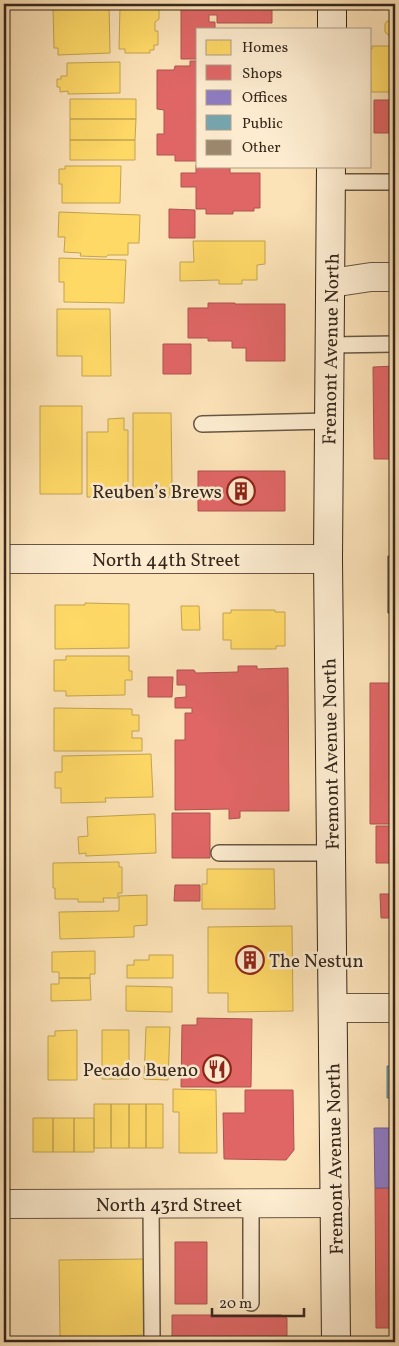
<svg xmlns="http://www.w3.org/2000/svg" width="399" height="1346" viewBox="0 0 399 1346" font-family="Vollkorn,serif">
<style>
.homes{fill:#ffd966;stroke:#c2a450}
.shops{fill:#e06666;stroke:#ad5350}
.offices{fill:#8e7cc3;stroke:#736291}
.public{fill:#76a5af;stroke:#627f83}
.building{fill:#9c886d;stroke:#35271c}
.lines{fill:none;stroke-linecap:round;stroke-linejoin:round}
.service-casing{stroke:#675643;stroke-width:18}
.minor-casing{stroke:#675643;stroke-width:30}
.tertiary-casing{stroke:#675643;stroke-width:30}
.secondary-casing{stroke:#35271c;stroke-width:30}
.service{stroke:#fdecd0;stroke-width:15}
.minor{stroke:#fdecd0;stroke-width:28}
.tertiary{stroke:#fdecd0;stroke-width:28}
.secondary{stroke:#fdecd0;stroke-width:28}
.labels{text-anchor:middle;stroke-width:5;stroke-linejoin:round;paint-order:stroke}
.street-label{font-size:19px;fill:#35271c;stroke:#fdecd0}
.poi-label{font-size:19px;fill:#35271c;stroke:#fdecd0;text-anchor:end}
</style>
<rect width="100%" height="100%" fill="#fce2b7"/>
<filter id="stains"><feTurbulence type="fractalNoise" baseFrequency=".004" numOctaves="4"/><feColorMatrix values="0 0 0 0 .2 0 0 0 0 .09 0 0 0 0 .02 0 0 0 .5 -.17"/></filter>
<radialGradient id="worn" r=".72"><stop offset=".6" stop-color="#630" stop-opacity="0"/><stop offset="1" stop-color="#630" stop-opacity=".3"/></radialGradient>
<path class="homes" d="M61,4H109L110,53L58,55V48H54L53,7L61,6Z
M135,4H156V7H159V19L155,22V31H158V45H154V50H150V53H125V49H119L120,7H135Z
M372,4H395V9L372,10Z
M387,21H395V36H389L385,32V24Z
M372,46H395V92H371L370,49H372Z
M120,62V93L68,94V91L60,92V87H57V79H61V76H67V63Z
M70,99H136V119H70Z
M70,119H136L135,140H70Z
M70,140H135V160H70Z
M65,166H121L120,203H62V184H59V169H65Z
M59,212L140,215L139,243H128V255H108L106,257L80,256L81,253L64,252L65,237H58Z
M193,241H265V264L257,265V280H242V284H219V280L180,281V262H194Z
M59,258L126,260L124,303L64,302V282H59Z
M57,309H110L111,376H82V356H57Z
M40,406H82V494H40Z
M133,413H171L172,483H170V497H135V489H133Z
M124,418V430H128V497H87V432H108V419Z
M85,603L129,604V648L55,649V605H85Z
M181,606H199L200,630H182Z
M231,610H275V612H285V646H276V649H231V640H223V613H231Z
M66,656H129V671H132V680H125V695L66,696V691H54V660H66Z
M54,708L132,709V715H139V731H132V738H142V751H54Z
M151,754L153,797L105,798L106,802L61,803V788H55V772H62V756Z
M155,814L156,853L86,856V853L79,854L78,837L88,836L87,817Z
M119,862V867H122V893H118V898H103L104,902H78V899H55V888H53V863Z
M207,869H274L275,909H202V884H207Z
M147,895V925L134,926V937L60,939L59,912L119,911V896Z
M292,926L293,1011L228,1012V993H208V927Z
M95,951V974H90V978H59V972H52V952Z
M149,955H173V978H127V965H134V960H149Z
M59,978H90L91,1000L51,1001V984H59Z
M126,986L172,987V1012L126,1011Z
M146,1027H170L168,1080L144,1079Z
M77,1030V1080H48V1036H55V1031Z
M102,1030H129V1079H102Z
M173,1089L216,1090L217,1153H179V1112H173Z
M94,1104H111V1148H94Z
M111,1104H129V1148H111Z
M129,1104H146V1148H129Z
M146,1104H163V1148H146Z
M33,1118H53V1152H33Z
M53,1118H74V1152H53Z
M74,1118H94V1152H74Z
M144,1259L145,1335L120,1336V1338L60,1339L59,1260Z"/>
<path class="shops" d="M181,4H272V23H217V15H209V22H215V29H198V59H181Z
M190,61H198V161H175V155H157V134H164V110L157,109V70H174L175,66H190Z
M374,100H395V133H374Z
M196,165L230,166V173H260V208H254V211H233V214H206V209H196V187H181V173H196Z
M169,209L195,210V238H169Z
M208,303H235V304H285V361H246V348H232V341H208V338H188V308H208Z
M163,344H191V374H163Z
M395,366V459H374L373,367Z
M198,471H285V511H198Z
M238,666H257V669L288,668L289,811H240V818L229,819V809L175,810V740H185V713H192V708H175V698L186,697V685H177V670H194L196,673L238,672Z
M148,677H173L172,697H148Z
M370,683H395V824H370Z
M172,813H210V858H172Z
M376,826H395V863H376Z
M175,885H200V901H174Z
M380,894H395V918H381Z
M197,1018L252,1019L251,1087H181L182,1025H197Z
M245,1090H293L294,1150L286,1160L224,1159L223,1113H245Z
M375,1188H395V1328H376Z
M175,1242H207V1304H175Z
M172,1315H281L287,1318V1341L285,1342H172Z"/>
<path class="offices" d="M374,1128H395V1188H375Z"/>
<path class="public" d="M395,1048V1098H387V1066H390V1049Z"/>
<path class="building" d="M388,556H395V613H388Z"/>
<g class="lines">
<defs>
<path id="service" d="M331,182H395
M330,345L395,344
M202,424L329,421
M219,853H331
M251,1203V1303
M151,1204L152,1335"/>
<path id="minor" d="M331,283L371,277H395
M4,559H328
M333,1008H395"/>
<path id="tertiary" d="M4,1204L335,1203"/>
<path id="secondary" d="M332,29V4
M331,166L328,559L336,1342"/>
</defs>
<use href="#service" class="service-casing"/>
<use href="#minor" class="minor-casing"/>
<use href="#tertiary" class="tertiary-casing"/>
<use href="#secondary" class="secondary-casing"/>
<use href="#service" class="service"/>
<use href="#minor" class="minor"/>
<use href="#tertiary" class="tertiary"/>
<use href="#secondary" class="secondary"/>
</g>
<defs>
<symbol id="building-ring" viewBox="-11 -11 22 22"><circle r="9.5" fill="#fdecd0" stroke="#8f2418" stroke-width="1.5"/><path d="M-4-6H4V6H1V3H-1V6H-4ZM-2.5-4.3h1.7v1.8h-1.7ZM.8-4.3h1.7v1.8H.8ZM-2.5-1h1.7V.8h-1.7ZM.8-1h1.7V.8H.8Z" fill="#8f2418"/></symbol>
<symbol id="restaurant-ring" viewBox="-11 -11 22 22"><circle r="9.5" fill="#fdecd0" stroke="#8f2418" stroke-width="1.5"/><path d="M-5-6h1v4h1v-4h1v4h1v-4h1v5L-1.5 .5V6h-2V.5L-5-1ZM5-6V6H3V1.5H1.5Q1.5-4 5-6Z" fill="#8f2418"/></symbol>
</defs>
<g fill-rule="evenodd">
<use href="#building-ring" x="225" y="475" width="32" height="32"/>
<use href="#building-ring" x="234" y="944" width="32" height="32"/>
<use href="#restaurant-ring" x="201" y="1053" width="32" height="32"/>
</g>
<g class="labels">
<g class="street-label">
<text transform="translate(330 349) rotate(-89)" y="7">Fremont Avenue North</text>
<text x="166" y="566">North 44th Street</text>
<text transform="translate(330 754) rotate(-91)" y="7">Fremont Avenue North</text>
<text transform="translate(334 1159) rotate(-91)" y="7">Fremont Avenue North</text>
<text x="169" y="1211">North 43rd Street</text>
</g>
<g class="poi-label">
<text x="222" y="498">Reuben’s Brews</text>
<text x="269" y="967" text-anchor="start">The Nestun</text>
<text x="198" y="1076">Pecado Bueno</text>
</g>
</g>
<rect width="399" height="1346" fill="none" stroke="#fce2b7" stroke-width="20"/>
<rect x="5" y="5" width="389" height="1336" fill="none" stroke="#35271c" stroke-width="2.5"/>
<rect x="10" y="10" width="379" height="1326" fill="none" stroke="#35271c"/>
<rect x="196" y="28" width="175" height="140" fill="#fdecd0" stroke="#ad9d88"/>
<rect x="206" y="40" width="25" height="15" fill="#ffd966" stroke="#ad9d88"/>
<text x="242" y="52" font-size="15" fill="#35271c">Homes</text>
<rect x="206" y="65" width="25" height="15" fill="#e06666" stroke="#ad9d88"/>
<text x="242" y="78" font-size="15" fill="#35271c">Shops</text>
<rect x="206" y="90" width="25" height="15" fill="#8e7cc3" stroke="#ad9d88"/>
<text x="242" y="102" font-size="15" fill="#35271c">Offices</text>
<rect x="206" y="115" width="25" height="15" fill="#76a5af" stroke="#ad9d88"/>
<text x="242" y="128" font-size="15" fill="#35271c">Public</text>
<rect x="206" y="140" width="25" height="15" fill="#9c886d" stroke="#ad9d88"/>
<text x="242" y="152" font-size="15" fill="#35271c">Other</text>
<path d="M212 1308v8h92v-8" fill="none" stroke="#35271c" stroke-width="2.5"/>
<text x="219" y="1308" font-size="15" fill="#35271c" stroke="#fdecd0" stroke-width="4" paint-order="stroke">20 m</text>
<rect width="100%" height="100%" filter="url(#stains)"/>
<rect width="100%" height="100%" fill="url(#worn)"/>
</svg>
